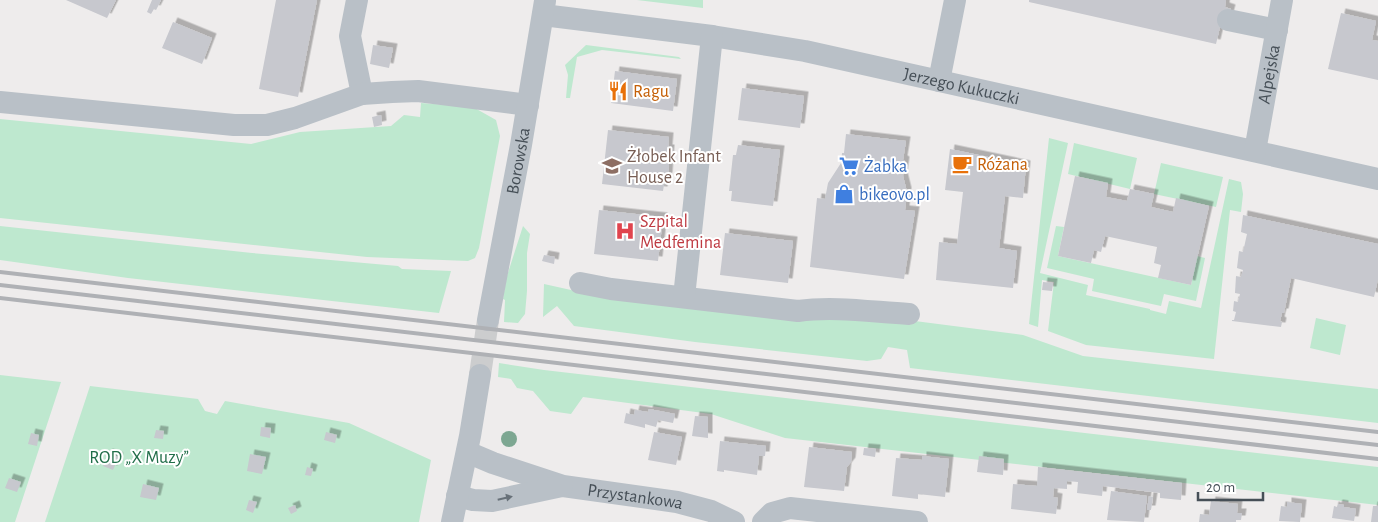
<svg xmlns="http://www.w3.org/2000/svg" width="1378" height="522" viewBox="0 0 1378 522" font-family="'Alegreya Sans',sans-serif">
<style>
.green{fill:#bee8cf}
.building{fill:#c7c8ce;filter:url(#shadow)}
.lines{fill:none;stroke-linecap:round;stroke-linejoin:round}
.minor-tunnel{stroke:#cccdce;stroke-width:22;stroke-dasharray:22 11;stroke-linecap:butt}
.minor{stroke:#b9c0c7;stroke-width:22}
.rail{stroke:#afb1b5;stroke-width:4}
.tree{fill:#7da792}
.oneway{fill:#687179}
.labels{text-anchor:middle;stroke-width:4;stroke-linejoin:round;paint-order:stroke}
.street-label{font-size:18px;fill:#464f57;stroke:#fff}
.food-label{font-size:18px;fill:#c56008;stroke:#fff;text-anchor:start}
.education-label{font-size:18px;fill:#785e54;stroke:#fff;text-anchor:start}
.shop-label{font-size:18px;fill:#366cbe;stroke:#fff;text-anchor:start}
.health-label{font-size:18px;fill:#be3a42;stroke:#fff;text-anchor:start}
.park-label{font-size:18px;fill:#216e49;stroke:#fff}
</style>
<defs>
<filter id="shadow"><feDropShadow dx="4.5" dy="-4.5" stdDeviation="0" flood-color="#0004"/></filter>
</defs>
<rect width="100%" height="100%" fill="#eeecec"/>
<path class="green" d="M637,0H703V8Z
M586,45L679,57L681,59L602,50L577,57L570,98H566L568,75L565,65Z
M421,103L473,107L496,120L500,136L479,248L475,258L468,261L367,257L0,218V119L251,144L300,132L391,126L404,115L420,117Z
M1049,138L1068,143L1040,273L1088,285L1086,295L1150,309V310L1166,314L1169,301L1201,308L1229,179L1241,182L1243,194L1241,212L1230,210L1214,359L1086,345L1048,331L1054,282L1042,280L1038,327L1029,324Z
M1074,143L1137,158L1130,189L1068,174Z
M1161,163L1223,177L1216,207L1154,194Z
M0,226L252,253L398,266L402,269L451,271L439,313L128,278L0,260Z
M523,226L530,234L527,253V291L525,314L518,323L504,322L505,300L503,299L506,279Z
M1056,226L1064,227L1058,256L1191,285L1197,256L1205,258L1196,301L1164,294L1161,306L1092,291L1094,279L1047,268Z
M544,284L580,292L868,315L1023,335L1083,356L1378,389V423L910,368L907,350L888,347L881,359L867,361L695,342L574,326L557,306L543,317Z
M1316,318L1346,325L1340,355L1310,348Z
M499,363L544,370L1378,467V505L785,438L711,414L583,397L571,414L550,411L533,391L517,388L511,379L498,377Z
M0,375L61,382L15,522H0Z
M90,386L198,399L205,411L217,414L225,401L349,423L431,460L419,522H45Z"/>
<path class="building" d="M66,0H116L107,18Z
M152,0H161L156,10L154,9L151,14L147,12Z
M276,0H317L298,97L259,89Z
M1029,0H1226L1225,7L1231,9L1226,28L1220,27L1216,44L1029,2Z
M1341,13L1376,21L1372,40L1378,41V80L1328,69Z
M173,22L212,38L202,64L162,48Z
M373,45L393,48L389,68L370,64Z
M615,71L677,79L673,111L611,103Z
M742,88L804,96L800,128L738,120Z
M381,115L382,125L374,127L372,117Z
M608,130L669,137L668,149H670L668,177L665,178L663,191L602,184Z
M846,134L906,141L903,160L905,161L903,176L907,192L905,210L915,211L904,279L810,267L817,198L825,199L828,183L841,163L842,153H844Z
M738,145L780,150L773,206L731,201L732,191H729L733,155H736Z
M950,149L1026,165L1023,198L1005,196L999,248L1017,251L1013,288L936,280L939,242L957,244L963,192L945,190Z
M1075,176L1108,183L1106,197L1127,201L1130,189L1154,194L1151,207L1173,212L1176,198L1209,206L1191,285L1158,278L1161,265L1154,263L1157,247L1105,236L1101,252L1094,250L1091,263L1058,256Z
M599,210L663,217L658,261L594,254Z
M1243,215L1378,244V279L1374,297L1291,278L1284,313H1282L1280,321L1282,322L1281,327L1232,321V320H1234L1236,312L1233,311L1234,301L1238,302L1240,294L1235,293L1236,276L1241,277L1243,270L1237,268L1239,251L1243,252L1247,234L1241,232Z
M725,233L793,241L788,283L720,275Z
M544,255L555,257L554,264L542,261Z
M1043,282L1053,283L1052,291L1042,290Z
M649,409L675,414L673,423L658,420L656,427L645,424V428L624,423L626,413L634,415L635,410L648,412Z
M695,416L708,417V438L692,436Z
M261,427L271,428L270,438L260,436Z
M156,430L164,431L163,439L154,438Z
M326,432L337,435L335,443L324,440Z
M654,432L682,437L676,465L648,460Z
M31,433L39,435L37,446L28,444Z
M720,441L766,446L765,456H759L757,475L724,470V472L717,471Z
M809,447L852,452L851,462L847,467L844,491L804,487Z
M864,448L876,449L875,457L863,455Z
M108,453L119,457L113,470L103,466Z
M250,454L266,457L262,474L247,471Z
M922,456L949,459L945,497L918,494V499L892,496L896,458L922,460Z
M979,456L1004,459L1003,475L977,472Z
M307,467L313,469L311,476L305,475Z
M1038,467L1182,483L1181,500L1160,498V493L1103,486L1102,496L1077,493L1078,482L1067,481V489L1054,488L1053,497L1058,498L1056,514L1011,509L1013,484L1037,486Z
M9,478L21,482L17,492L5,488Z
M143,484L159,488L156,500L140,497Z
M1111,491L1147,496L1144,522L1107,520Z
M1149,496L1153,497L1151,510H1147Z
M249,500L257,502L253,513L246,510Z
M1211,501L1238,504L1237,513H1242L1241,520H1236V522H1199L1200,514L1209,515Z
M1287,502L1302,504L1300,522L1279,521L1281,506L1287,507Z
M1338,504L1344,505V507L1356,509L1354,521L1332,518L1334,506L1337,507Z
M295,505L297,511L291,514L288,508Z
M1373,506H1378V522H1371Z"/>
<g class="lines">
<path class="minor-tunnel" d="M480,375L488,320"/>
<g class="minor">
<path d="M357,0L350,36L362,94"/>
<path id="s1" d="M543,15L712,36L805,51L1378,179"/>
<path d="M1228,20L1277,30"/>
<path d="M939,81L955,0"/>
<path d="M0,102L234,125H267L295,118L362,94L392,92L418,91L528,105"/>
<path id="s2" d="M1255,151L1282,0"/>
<path d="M580,283L611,289L798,311C835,306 872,312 909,314"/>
<path d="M684,297L712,36"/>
<path id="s3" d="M488,320L521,145L545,1"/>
<path id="s4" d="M467,452L493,463L563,486L677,502L711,511L734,522"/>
<path d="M457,496L473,500L492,501L562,486"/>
<path d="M452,522L470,436L480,375"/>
<path d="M763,522L772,513L790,508L917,522"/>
</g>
<path class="rail" d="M0,272L1378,432
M0,285L1378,445
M0,298L1378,459"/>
</g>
<circle class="tree" cx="509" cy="439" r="8"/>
<defs><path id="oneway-solid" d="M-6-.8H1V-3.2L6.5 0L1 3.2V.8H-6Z" transform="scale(1.25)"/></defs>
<use class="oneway" href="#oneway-solid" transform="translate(505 498) rotate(-13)"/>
<defs>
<symbol id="restaurant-bare" viewBox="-9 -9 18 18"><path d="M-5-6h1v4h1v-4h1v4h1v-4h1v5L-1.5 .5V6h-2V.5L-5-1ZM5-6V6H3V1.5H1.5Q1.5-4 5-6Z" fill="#e8710a" stroke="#fff" stroke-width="2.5" paint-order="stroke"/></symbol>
<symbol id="cafe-bare" viewBox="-9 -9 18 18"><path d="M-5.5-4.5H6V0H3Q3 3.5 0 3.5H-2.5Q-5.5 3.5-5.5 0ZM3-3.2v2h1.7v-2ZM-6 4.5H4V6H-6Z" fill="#e8710a" stroke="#fff" stroke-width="2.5" paint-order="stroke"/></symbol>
<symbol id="school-bare" viewBox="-9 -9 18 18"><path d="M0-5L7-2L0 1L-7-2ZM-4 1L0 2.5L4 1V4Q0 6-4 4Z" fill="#8d6e63" stroke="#fff" stroke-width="2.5" paint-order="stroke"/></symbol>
<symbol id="supermarket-bare" viewBox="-9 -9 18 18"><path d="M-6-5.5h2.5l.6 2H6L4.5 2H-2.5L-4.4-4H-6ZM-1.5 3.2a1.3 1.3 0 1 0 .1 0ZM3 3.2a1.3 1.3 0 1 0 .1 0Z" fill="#3f7fe0" stroke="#fff" stroke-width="2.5" paint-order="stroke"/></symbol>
<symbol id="shop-bare" viewBox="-9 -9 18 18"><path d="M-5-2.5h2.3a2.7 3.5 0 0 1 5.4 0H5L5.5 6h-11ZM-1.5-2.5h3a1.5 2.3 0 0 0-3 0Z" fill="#3f7fe0" stroke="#fff" stroke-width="2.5" paint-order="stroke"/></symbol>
<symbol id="hospital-bare" viewBox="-9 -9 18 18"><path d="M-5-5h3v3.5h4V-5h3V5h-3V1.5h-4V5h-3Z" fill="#e0444e" stroke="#fff" stroke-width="2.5" paint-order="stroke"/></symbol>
</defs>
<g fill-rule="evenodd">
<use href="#restaurant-bare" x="604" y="77" width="28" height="28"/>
<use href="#cafe-bare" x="948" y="150" width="28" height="28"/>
<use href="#school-bare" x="598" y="152" width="28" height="28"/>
<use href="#supermarket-bare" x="835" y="152" width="28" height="28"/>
<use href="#shop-bare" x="830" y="180" width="28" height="28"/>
<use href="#hospital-bare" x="611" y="217" width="28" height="28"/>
</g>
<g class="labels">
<g class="street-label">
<text dy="6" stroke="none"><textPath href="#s2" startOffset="78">Alpejska</textPath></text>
<text dy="6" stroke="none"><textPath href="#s1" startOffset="425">Jerzego Kukuczki</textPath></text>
<text dy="6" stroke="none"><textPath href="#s3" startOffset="162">Borowska</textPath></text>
<text dy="6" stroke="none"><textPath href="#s4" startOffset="175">Przystankowa</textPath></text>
</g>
<g class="food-label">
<text x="633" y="97">Ragu</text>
<text x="977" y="170">Różana</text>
</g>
<g class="education-label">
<text x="627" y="162">Żłobek Infant<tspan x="627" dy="21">House 2</tspan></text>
</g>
<g class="shop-label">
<text x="864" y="172">Żabka</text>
<text x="859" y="200">bikeovo.pl</text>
</g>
<g class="health-label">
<text x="640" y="227">Szpital<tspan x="640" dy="21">Medfemina</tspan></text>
</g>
<g class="park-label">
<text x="139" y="463">ROD „X Muzy”</text>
</g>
</g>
<path d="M1198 492v8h65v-8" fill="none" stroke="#464f57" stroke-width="2.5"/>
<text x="1206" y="492" font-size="15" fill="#464f57" stroke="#ffffff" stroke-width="4" paint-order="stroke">20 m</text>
</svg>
